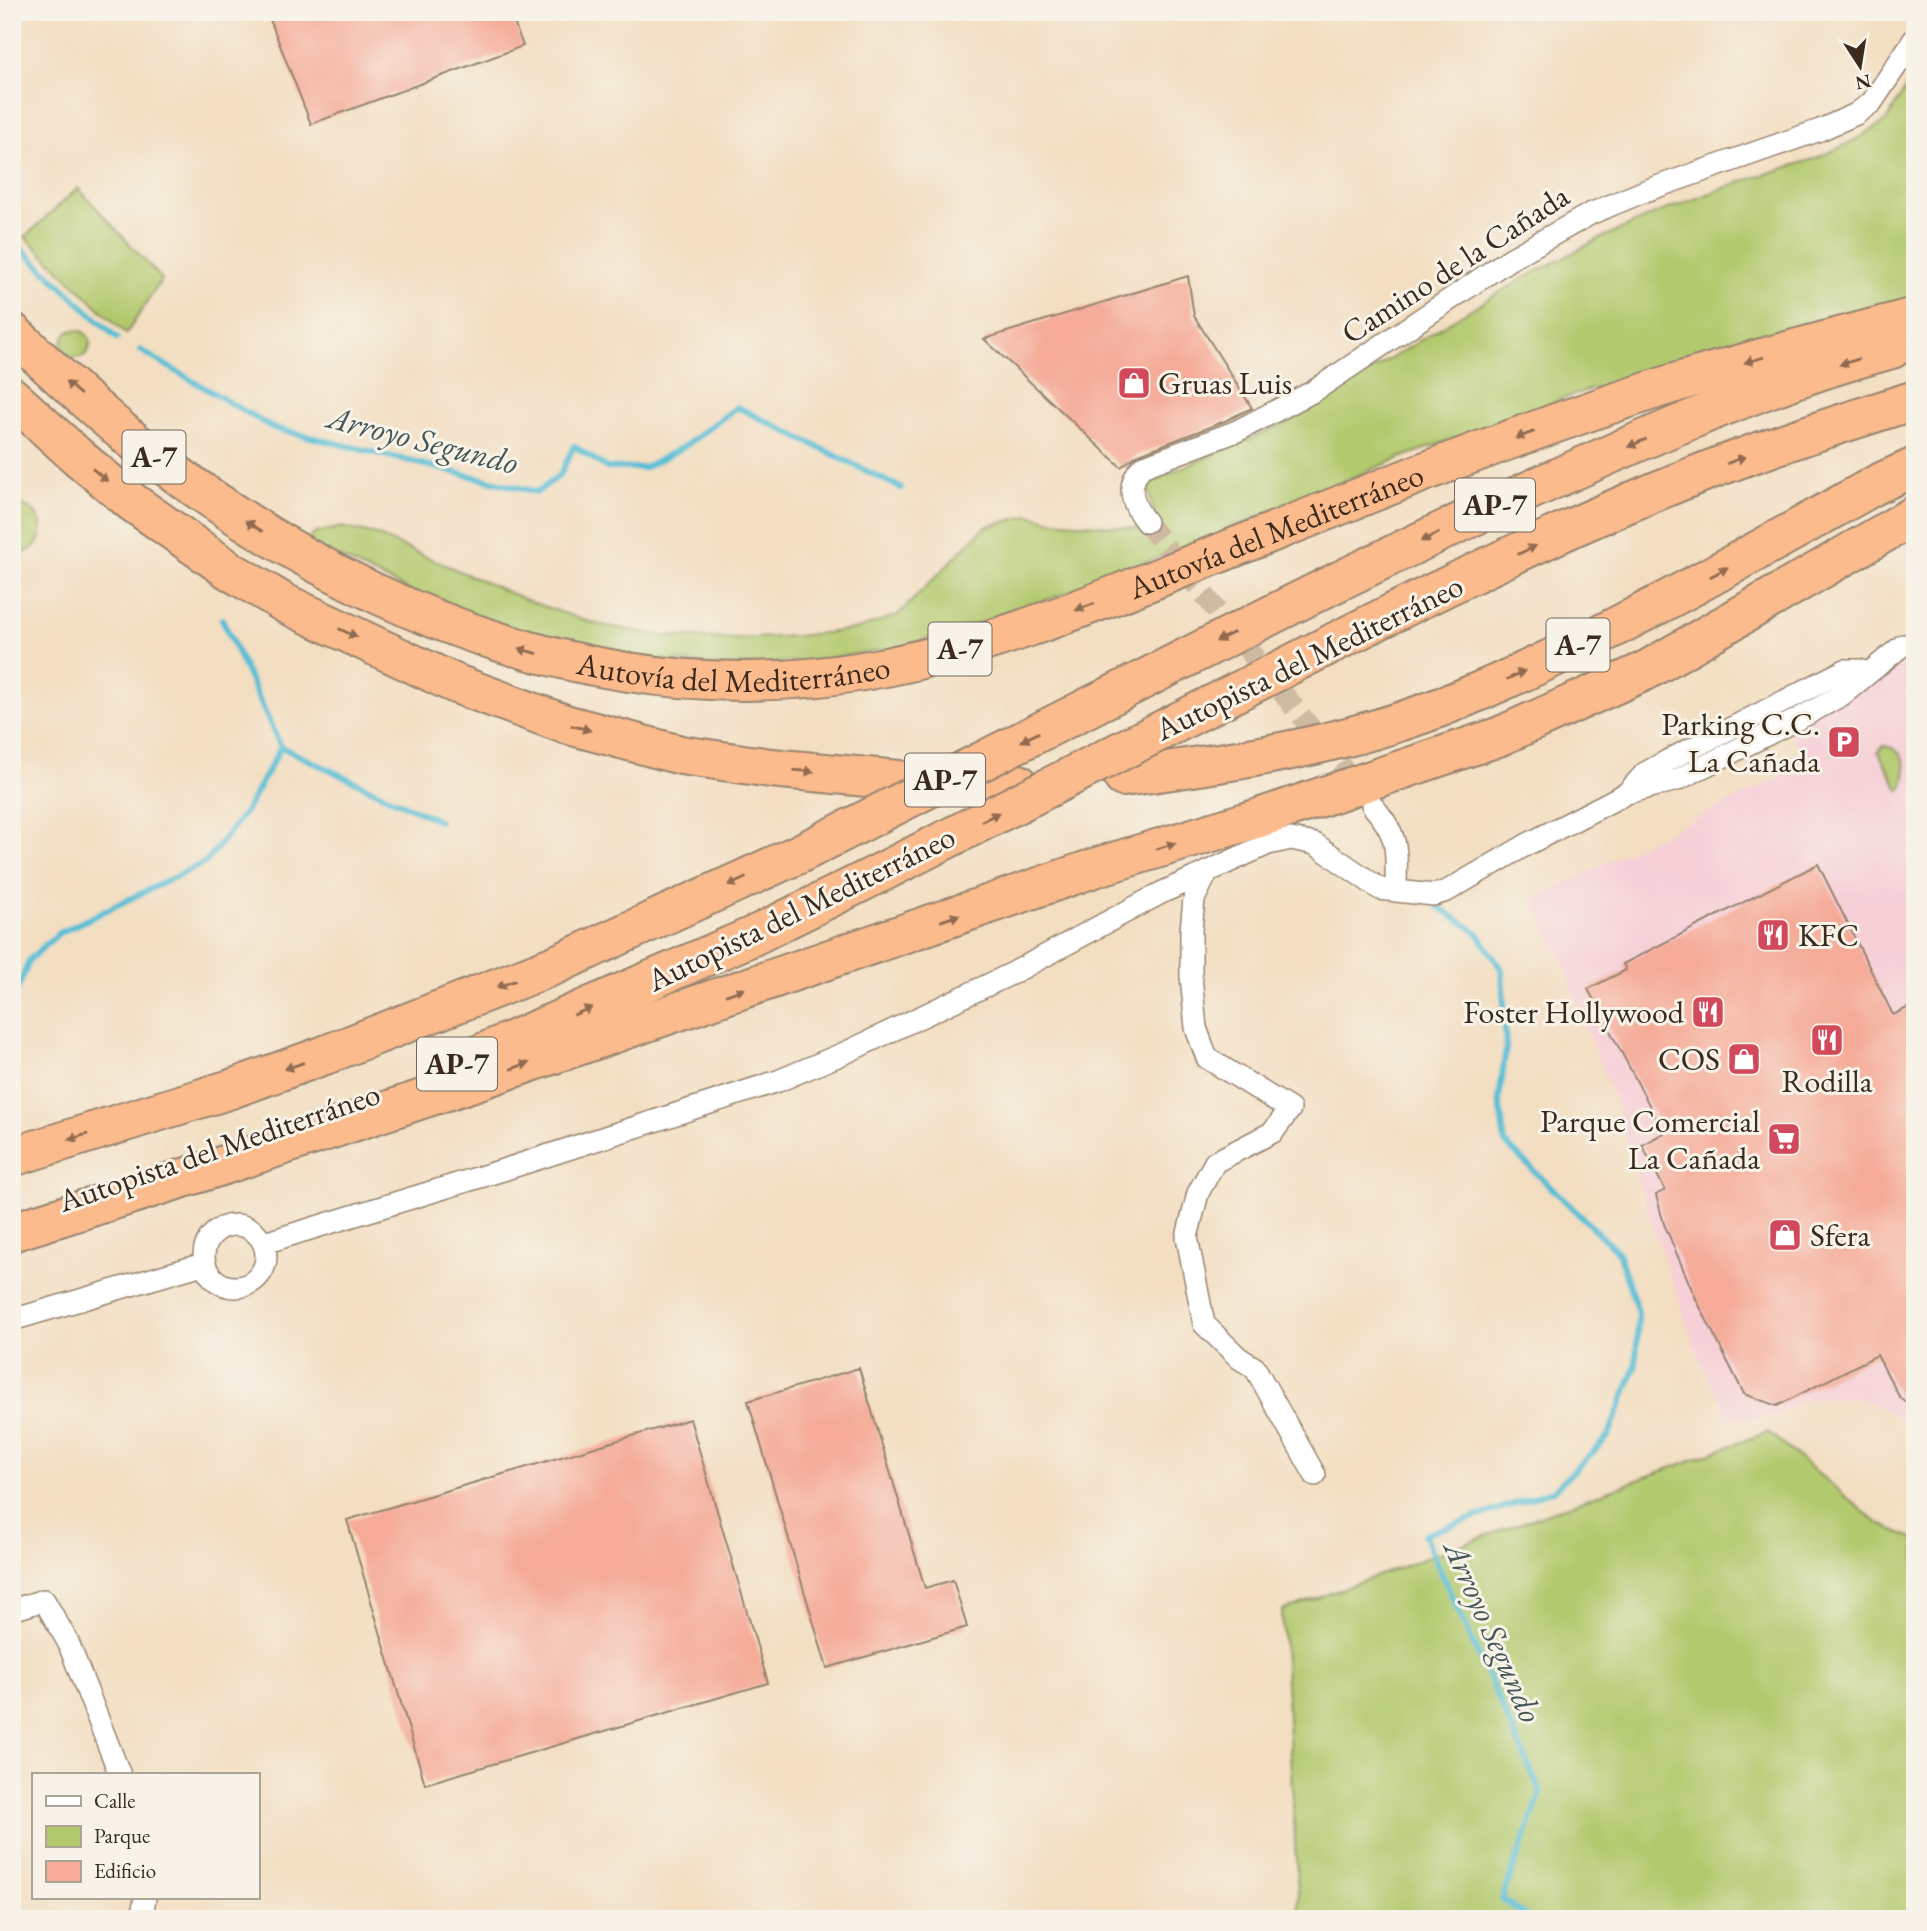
<svg xmlns="http://www.w3.org/2000/svg" width="1927" height="1931" viewBox="0 0 1927 1931" font-family="'EB Garamond',serif">
<style>
.built{fill:#f6cfd7}
.green{fill:#b2c96d;stroke:#767a46;stroke-width:2}
.lines{fill:none;stroke-linecap:round;stroke-linejoin:round}
.stream{stroke:#58bed5;stroke-width:6}
.building{fill:#f5ab98}
.street-tunnel{stroke:#cebaa0;stroke-width:21;stroke-dasharray:21 10;stroke-linecap:butt}
.street-casing{stroke:#978470;stroke-width:24}
.highway-casing{stroke:#978470;stroke-width:42}
.street{stroke:#fff;stroke-width:21}
.highway{stroke:#fbbb8c;stroke-width:38}
.highway-bridge-casing{stroke:#978470;stroke-width:42;stroke-linecap:butt}
.highway-bridge{stroke:#fbbb8c;stroke-width:38}
.oneway{fill:#916b50}
.labels{text-anchor:middle;stroke-width:6;stroke-linejoin:round;paint-order:stroke}
.shield{fill:#f7f3e8;stroke:#73665b;stroke-width:2}
.shield-label{font-size:30px;font-weight:bold;fill:#3b2a1e}
.street-label{font-size:32px;fill:#3b2a1e;stroke:#f7f3e8}
.poi-label{font-size:32px;fill:#3b2a1e;stroke:#f7f3e8;text-anchor:end}
.water-label{font-size:33px;font-style:italic;fill:#445655;stroke:#f7f3e8}
</style>
<rect width="100%" height="100%" fill="#f7f3e8"/>
<filter id="ink" filterUnits="userSpaceOnUse"><feTurbulence type="fractalNoise" baseFrequency=".0143" numOctaves="2"/><feDisplacementMap in="SourceGraphic" scale="14" xChannelSelector="R" yChannelSelector="G"/><feConvolveMatrix kernelMatrix="1 2 1 2 8 2 1 2 1" color-interpolation-filters="sRGB"/></filter>
<filter id="wash" filterUnits="userSpaceOnUse"><feTurbulence type="fractalNoise" baseFrequency=".00686" numOctaves="4" result="noise"/><feDisplacementMap in="SourceGraphic" scale="28" xChannelSelector="R" yChannelSelector="G"/><feGaussianBlur stdDeviation="1.57" result="paint"/><feColorMatrix in="noise" values="0 0 0 0 0 0 0 0 0 0 0 0 0 0 0 0 0 1.4 0 .05"/><feComposite in="paint" operator="in"/></filter>
<g filter="url(#wash)">
<rect width="100%" height="100%" fill="#f3dec1"/>
<path class="built" d="M1915,640V1429L1884,1409L1857,1398L1833,1397L1807,1400L1774,1415L1752,1420L1728,1416L1698,1356L1637,1179L1617,1106L1582,1018L1567,971L1533,899L1801,767V755L1786,725Z"/>
<path class="green" d="M1915,72V297L1582,392L1400,458L1113,576L999,617L896,648L817,660L727,666L649,659L500,626L429,600L305,541L316,533L342,527L376,535L531,602L596,624L665,636L734,639L798,636L858,629L898,615L985,527L1030,515L1053,521L1142,529L1155,515L1148,491L1155,479L1289,422L1456,318L1520,280L1597,240L1657,213L1740,182L1814,159L1852,142L1886,121Z
M78,188L162,279L126,334L25,237Z
M62 344a14 14 0 1 1 28 0a14 14 0 1 1-28 0Z
M18,504C53,511 47,556 12,554V505Z
M1883,746C1906,748 1908,769 1903,787L1899,790L1878,751Z
M1768,1432L1879,1524L1915,1539V1919H1298L1299,1913L1282,1611Z"/>
<g class="lines">
<path class="stream" d="M12,240L117,338
M140,350L273,428L537,492L560,475L574,446L607,468H644L685,446L737,407L901,488
M281,747L439,821
M1439,907L1477,932L1502,970L1506,1048L1499,1099L1505,1143L1618,1252L1638,1312L1636,1366L1608,1437L1554,1490L1424,1535L1541,1793L1502,1899L1531,1919
M17,990L30,959L59,933L206,862L245,812L281,747L222,619"/>
</g>
<g id="blocks">
<path class="building" d="M267,12H510L523,46L311,124Z
M1188,276L1194,316L1252,408L1225,421L1137,455L1121,467L984,339Z
M1818,864L1893,1015L1915,1004V1408L1900,1398L1877,1355L1777,1406L1744,1394L1696,1299L1664,1224L1656,1195L1665,1190L1642,1145L1664,1133L1588,989L1626,970L1623,964Z
M859,1368L925,1588L953,1580L967,1627L827,1668L748,1401Z
M690,1419L768,1683L425,1784L347,1520Z"/>
</g>
</g>
<g filter="url(#ink)">
<use href="#blocks" fill-opacity="0" stroke="#978470" stroke-width="2"/>
<g class="lines">
<path class="street-tunnel" d="M1146,522L1361,791"/>
<defs>
<path id="street" d="M1146,522C1132,505 1125,485 1142,467L1237,431L1314,391L1510,259L1590,214L1645,191L1820,130L1856,114L1872,102L1915,38
M1627,793L1645,773L1665,762L1845,670H1860
M1372,805C1401,838 1396,850 1396,891L1434,895L1447,891L1526,845L1627,793L1677,780L1800,718L1842,695L1903,645
M1208,871L1194,899L1191,930V976L1196,1028L1207,1058L1290,1109L1273,1132L1215,1162L1198,1193L1187,1237L1204,1324L1239,1358L1255,1368L1315,1475
M204 1256a31 31 0 1 1 62 0a31 31 0 1 1-62 0Z
M264,1243L503,1170L778,1081L849,1051L1013,973L1161,893L1268,844L1291,839L1315,844L1380,889L1396,891
M12,1320L203,1264
M12,1610L44,1600L68,1642L120,1775
M141,1919L145,1898"/>
<g id="highway">
<path id="s1" d="M12,332C60,377 108,422 160,462C370,619 621,719 886,667C991,646 1091,605 1190,565C1267,534 1344,504 1421,473C1505,441 1589,410 1675,383C1754,359 1835,338 1915,317"/>
<path d="M12,397L78,457L132,502L229,570L286,604L456,684L565,724L681,755L771,768L899,780"/>
<path d="M1091,706C1255,623 1418,539 1586,465C1685,421 1787,377 1892,349"/>
<path d="M1180,721C1339,640 1499,556 1664,488C1746,454 1830,427 1915,400"/>
<path d="M1123,777C1217,764 1311,751 1402,721C1457,703 1510,678 1563,653C1670,601 1775,541 1879,483L1915,467"/>
<path d="M990,784H1019"/>
<path d="M471,1058L753,936L886,870"/>
<path d="M12,1157L231,1089L325,1055L555,965L799,854"/>
<path d="M12,1232L209,1170L479,1080L1097,867L1262,817L1498,737L1645,671L1915,515"/>
</g>
</defs>
<use href="#street" class="street-casing"/>
<use href="#highway" class="highway-casing"/>
<use href="#street" class="street"/>
<use href="#highway" class="highway"/>
<defs>
<path id="highway-bridge" d="M799,854L1091,706
M886,870L1180,721"/>
</defs>
<use href="#highway-bridge" class="highway-bridge-casing"/>
<use href="#highway-bridge" class="highway-bridge"/>
</g>
<defs><path id="oneway-solid" d="M-6-.8H1V-3.2L6.5 0L1 3.2V.8H-6Z" transform="scale(1.75)"/></defs>
<g class="oneway">
<use href="#oneway-solid" transform="translate(1754 360) rotate(164)"/>
<use href="#oneway-solid" transform="translate(1849 362) rotate(163)"/>
<use href="#oneway-solid" transform="translate(73 388) rotate(-138)"/>
<use href="#oneway-solid" transform="translate(1525 435) rotate(160)"/>
<use href="#oneway-solid" transform="translate(1637 443) rotate(157)"/>
<use href="#oneway-solid" transform="translate(1736 460) rotate(-21)"/>
<use href="#oneway-solid" transform="translate(100 475) rotate(40)"/>
<use href="#oneway-solid" transform="translate(254 526) rotate(-147)"/>
<use href="#oneway-solid" transform="translate(1430 537) rotate(154)"/>
<use href="#oneway-solid" transform="translate(1527 550) rotate(-25)"/>
<use href="#oneway-solid" transform="translate(1719 572) rotate(-29)"/>
<use href="#oneway-solid" transform="translate(1085 607) rotate(160)"/>
<use href="#oneway-solid" transform="translate(348 633) rotate(25)"/>
<use href="#oneway-solid" transform="translate(1225 637) rotate(153)"/>
<use href="#oneway-solid" transform="translate(528 651) rotate(-165)"/>
<use href="#oneway-solid" transform="translate(1516 675) rotate(-26)"/>
<use href="#oneway-solid" transform="translate(581 728) rotate(15)"/>
<use href="#oneway-solid" transform="translate(1030 737) rotate(153)"/>
<use href="#oneway-solid" transform="translate(804 771) rotate(5)"/>
<use href="#oneway-solid" transform="translate(990 817) rotate(-27)"/>
<use href="#oneway-solid" transform="translate(1166 846) rotate(-17)"/>
<use href="#oneway-solid" transform="translate(737 882) rotate(155)"/>
<use href="#oneway-solid" transform="translate(950 918) rotate(-19)"/>
<use href="#oneway-solid" transform="translate(506 984) rotate(159)"/>
<use href="#oneway-solid" transform="translate(735 992) rotate(-19)"/>
<use href="#oneway-solid" transform="translate(583 1011) rotate(-23)"/>
<use href="#oneway-solid" transform="translate(294 1066) rotate(160)"/>
<use href="#oneway-solid" transform="translate(520 1066) rotate(-19)"/>
<use href="#oneway-solid" transform="translate(78 1137) rotate(163)"/>
</g>
</g>
<defs>
<symbol id="shop-square" viewBox="-11 -11 22 22"><rect x="-9" y="-9" width="18" height="18" rx="4" fill="#d1495b" stroke="#f7f3e8"/><path d="M-5-2.5h2.3a2.7 3.5 0 0 1 5.4 0H5L5.5 6h-11ZM-1.5-2.5h3a1.5 2.3 0 0 0-3 0Z" fill="#fff"/></symbol>
<symbol id="parking-square" viewBox="-11 -11 22 22"><rect x="-9" y="-9" width="18" height="18" rx="4" fill="#d1495b" stroke="#f7f3e8"/><path d="M-3.5-5.5H1a3.5 3.5 0 0 1 0 7H-1V5.5H-3.5ZM-1-3.4V-.6H.8a1.4 1.4 0 0 0 0-2.8Z" fill="#fff"/></symbol>
<symbol id="restaurant-square" viewBox="-11 -11 22 22"><rect x="-9" y="-9" width="18" height="18" rx="4" fill="#d1495b" stroke="#f7f3e8"/><path d="M-5-6h1v4h1v-4h1v4h1v-4h1v5L-1.5 .5V6h-2V.5L-5-1ZM5-6V6H3V1.5H1.5Q1.5-4 5-6Z" fill="#fff"/></symbol>
<symbol id="supermarket-square" viewBox="-11 -11 22 22"><rect x="-9" y="-9" width="18" height="18" rx="4" fill="#d1495b" stroke="#f7f3e8"/><path d="M-6-5.5h2.5l.6 2H6L4.5 2H-2.5L-4.4-4H-6ZM-1.5 3.2a1.3 1.3 0 1 0 .1 0ZM3 3.2a1.3 1.3 0 1 0 .1 0Z" fill="#fff"/></symbol>
</defs>
<g fill-rule="evenodd">
<use href="#shop-square" x="1115" y="364" width="38" height="38"/>
<use href="#parking-square" x="1825" y="723" width="38" height="38"/>
<use href="#restaurant-square" x="1754" y="916" width="38" height="38"/>
<use href="#restaurant-square" x="1689" y="993" width="38" height="38"/>
<use href="#restaurant-square" x="1808" y="1021" width="38" height="38"/>
<use href="#shop-square" x="1725" y="1040" width="38" height="38"/>
<use href="#supermarket-square" x="1765" y="1120" width="38" height="38"/>
<use href="#shop-square" x="1766" y="1216" width="38" height="38"/>
</g>
<g class="labels">
<g class="shield">
<rect x="122.5" y="430.5" width="63" height="53" rx="5"/>
<rect x="1455" y="478.5" width="80" height="53" rx="5"/>
<rect x="1546.5" y="618.5" width="63" height="53" rx="5"/>
<rect x="928.5" y="622.5" width="63" height="53" rx="5"/>
<rect x="905" y="753.5" width="80" height="53" rx="5"/>
<rect x="417" y="1037.5" width="80" height="53" rx="5"/>
</g>
<g class="shield-label">
<text x="154" y="467">A-7</text>
<text x="1495" y="515">AP-7</text>
<text x="1578" y="655">A-7</text>
<text x="960" y="659">A-7</text>
<text x="945" y="790">AP-7</text>
<text x="457" y="1074">AP-7</text>
</g>
<g class="street-label">
<text transform="translate(1455 264) rotate(-33)" y="11">Camino de la Cañada</text>
<text dy="11" stroke="none"><textPath href="#s1" startOffset="1388">Autovía del Mediterráneo</textPath></text>
<text transform="translate(1309 657) rotate(-26)" y="11">Autopista del Mediterráneo</text>
<text dy="11" stroke="none"><textPath href="#s1" startOffset="821">Autovía del Mediterráneo</textPath></text>
<text transform="translate(801 908) rotate(-26)" y="11">Autopista del Mediterráneo</text>
<text transform="translate(219 1147) rotate(-19)" y="11">Autopista del Mediterráneo</text>
</g>
<g class="poi-label">
<text x="1158" y="394" text-anchor="start">Gruas Luis</text>
<text x="1820" y="735">Parking C.C.<tspan x="1820" dy="37">La Cañada</tspan></text>
<text x="1798" y="946" text-anchor="start">KFC</text>
<text x="1684" y="1023">Foster Hollywood</text>
<text x="1720" y="1070">COS</text>
<text x="1827" y="1092" text-anchor="middle">Rodilla</text>
<text x="1760" y="1132">Parque Comercial<tspan x="1760" dy="37">La Cañada</tspan></text>
<text x="1810" y="1246" text-anchor="start">Sfera</text>
</g>
<g class="water-label">
<text transform="translate(423 439) rotate(14)" y="12">Arroyo Segundo</text>
<text transform="translate(1494 1631) rotate(66)" y="12">Arroyo Segundo</text>
</g>
</g>
<rect width="1927" height="1931" fill="none" stroke="#f7f3e8" stroke-width="42"/>
<rect x="32" y="1773" width="228" height="126" fill="#f7f3e8" stroke="#aca397" stroke-width="2"/>
<rect x="46" y="1796" width="35" height="10" fill="#ffffff" stroke="#aca397" stroke-width="2"/>
<text x="94" y="1808" font-size="21" fill="#3b2a1e">Calle</text>
<rect x="46" y="1826" width="35" height="21" fill="#b2c96d" stroke="#aca397" stroke-width="2"/>
<text x="94" y="1843" font-size="21" fill="#3b2a1e">Parque</text>
<rect x="46" y="1861" width="35" height="21" fill="#f5ab98" stroke="#aca397" stroke-width="2"/>
<text x="94" y="1878" font-size="21" fill="#3b2a1e">Edificio</text>
<g transform="translate(1860 66) rotate(168)" stroke="#f7f3e8" stroke-width="5" paint-order="stroke">
<path d="M0-5L12 26L0 18L-12 26Z" fill="#3b2a1e"/>
<text y="-10" font-size="19" font-weight="bold" text-anchor="middle" fill="#3b2a1e">N</text>
</g>
</svg>
